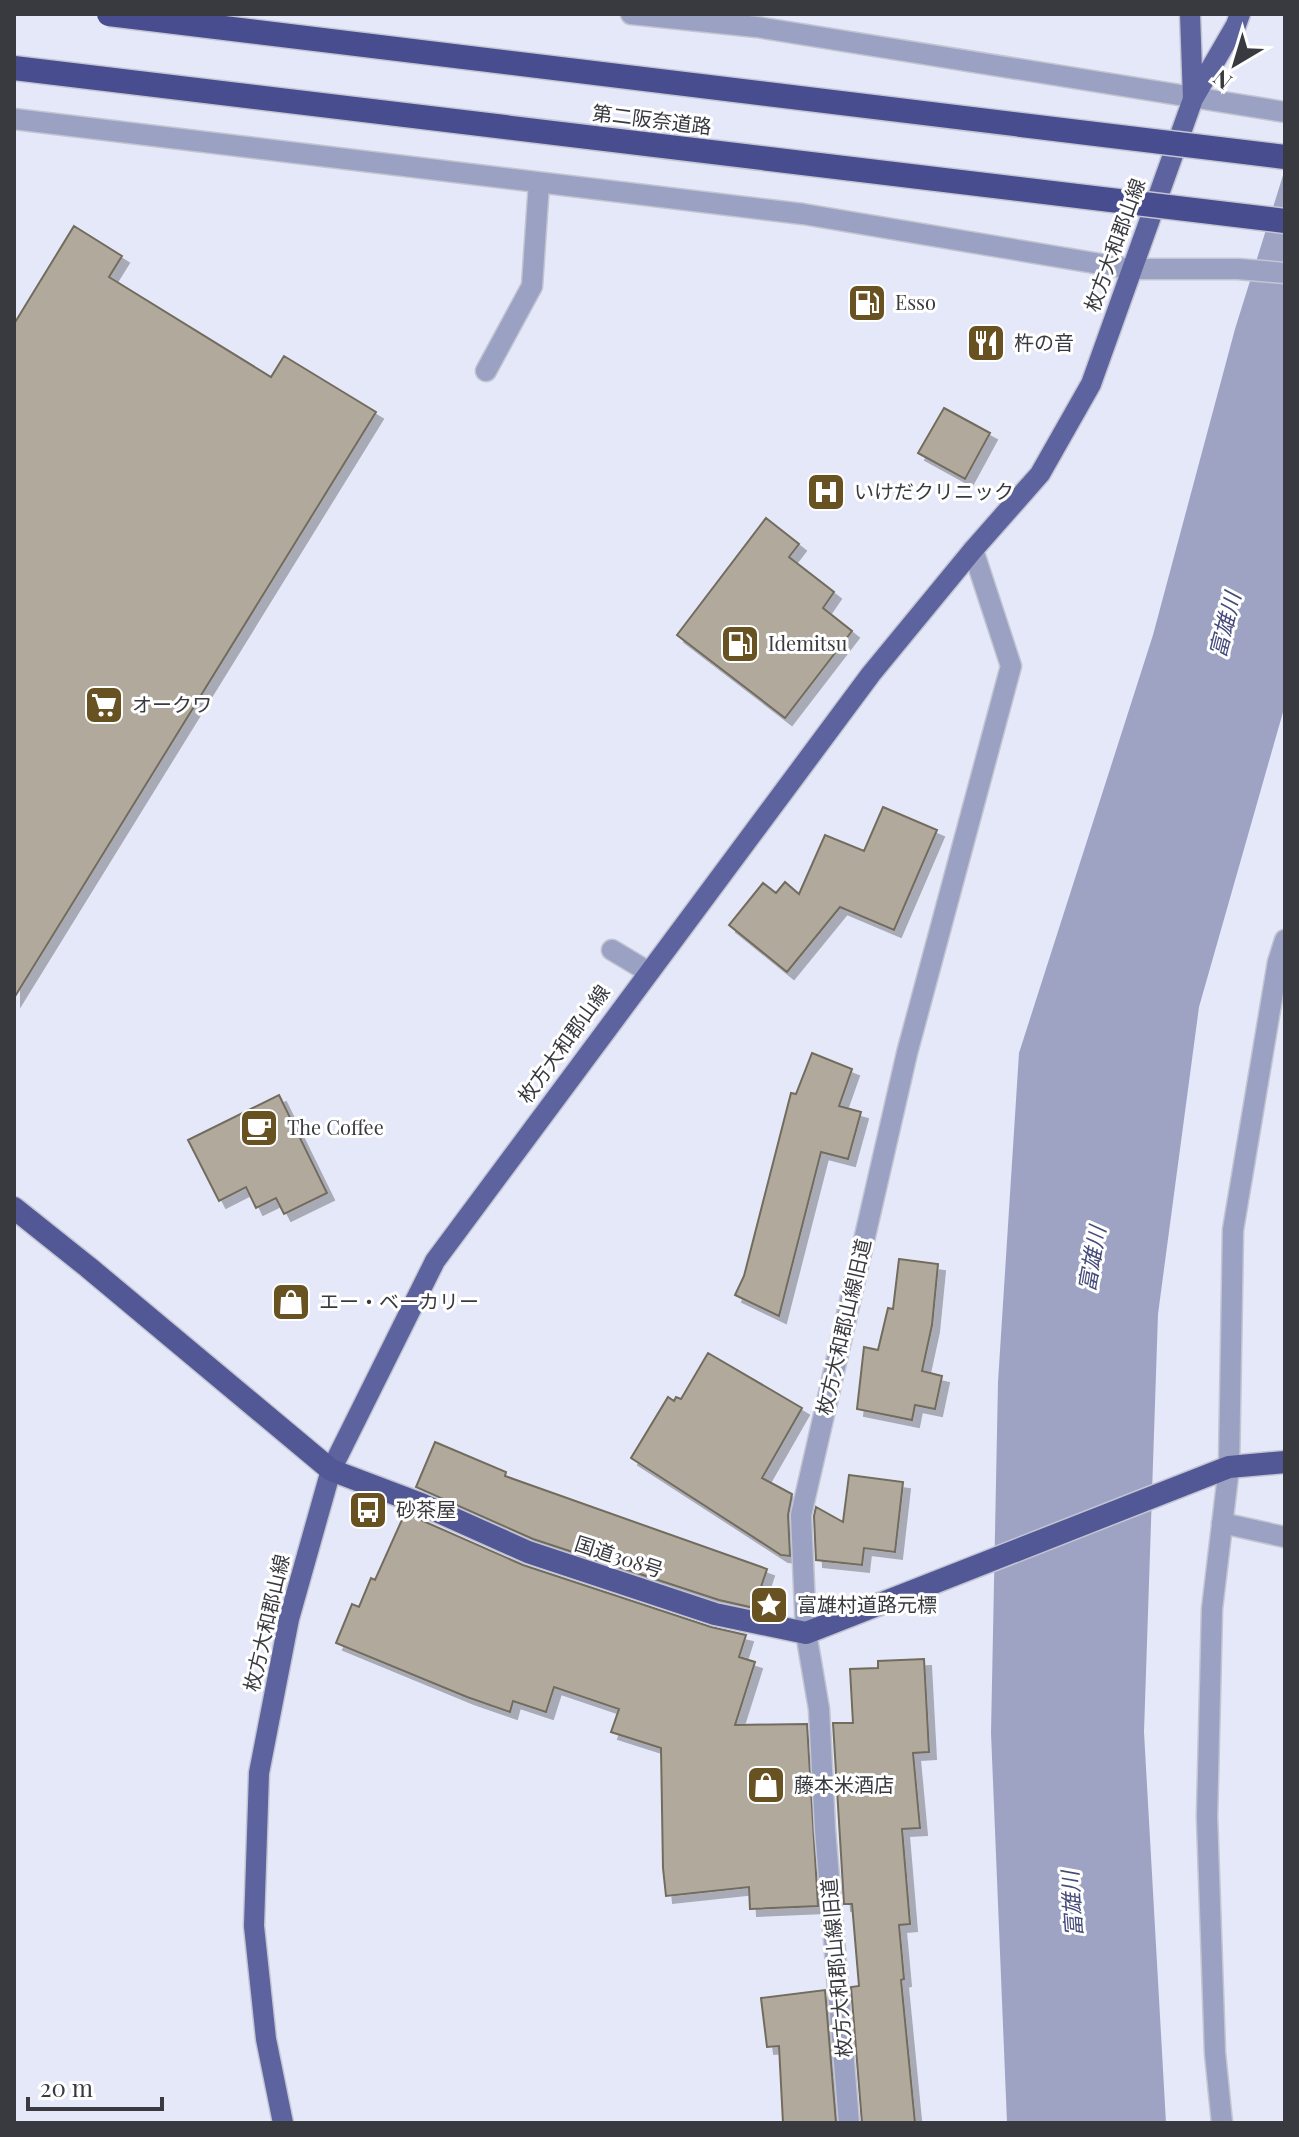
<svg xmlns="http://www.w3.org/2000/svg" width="1299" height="2137" viewBox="0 0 1299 2137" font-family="'Playfair Display','Noto Sans JP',serif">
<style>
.water{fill:#9ea3c4}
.building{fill:#b1aa9c;stroke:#726c5e;stroke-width:2;filter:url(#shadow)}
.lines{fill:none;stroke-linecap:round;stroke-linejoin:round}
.service-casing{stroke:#c3c5d3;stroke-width:23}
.minor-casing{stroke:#c3c5d3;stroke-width:23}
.tertiary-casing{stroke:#c3c5d3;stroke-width:23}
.primary-casing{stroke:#c3c5d3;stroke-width:23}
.trunk-casing{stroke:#c3c5d3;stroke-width:25}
.service{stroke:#9ba1c2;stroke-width:20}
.minor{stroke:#9ba1c2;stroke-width:20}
.tertiary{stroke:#9ba1c2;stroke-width:20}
.primary{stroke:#5c639e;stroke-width:20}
.trunk{stroke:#525896;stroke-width:22}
.motorway-bridge-casing{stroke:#c3c5d3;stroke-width:27;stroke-linecap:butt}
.motorway-bridge{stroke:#474d8f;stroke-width:24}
.labels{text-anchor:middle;stroke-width:6;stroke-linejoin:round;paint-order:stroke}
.street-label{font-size:20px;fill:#393a40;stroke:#fff}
.poi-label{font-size:20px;fill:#393a40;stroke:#fff;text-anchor:start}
.water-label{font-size:22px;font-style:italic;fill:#454b7a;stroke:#fff}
</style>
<defs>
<filter id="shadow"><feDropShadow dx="7" dy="7" stdDeviation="0" flood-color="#0004"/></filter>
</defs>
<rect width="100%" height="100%" fill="#e5e8f8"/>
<path class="water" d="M1285,169V705L1199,1007L1158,1314L1144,1732L1166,2123H1007L991,1733L998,1382L1019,1053L1153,635L1235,329Z"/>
<path class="building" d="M74,226L122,256L109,277L271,377L284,356L376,412L14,998V324Z
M944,408L990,433L965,479L918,453Z
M766,518L799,544L789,557L834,592L823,608L852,631L785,718L677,635Z
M883,807L937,830L894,930L840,907L787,972L729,925L763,883L776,893L785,882L799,894L825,835L864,851Z
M812,1053L852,1069L839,1106L861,1112L848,1159L821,1152L779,1316L735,1295L744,1276L791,1093L796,1094Z
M279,1095L327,1193L284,1214L276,1198L256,1208L246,1187L219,1201L188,1140Z
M899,1259L938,1264L932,1325L922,1371L942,1376L935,1409L915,1405L912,1420L857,1409L864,1347L878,1350L888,1308L893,1309Z
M708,1353L802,1408L762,1478L792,1494L788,1515L790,1556L781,1555L631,1458L668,1397L674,1401L676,1397L681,1399Z
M435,1442L506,1472L505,1476L767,1569L754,1608L719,1600L533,1539L416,1487Z
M849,1475L903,1482L895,1552L864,1548L862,1565L816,1560L814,1516L816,1507L843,1522Z
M405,1513L523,1565L711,1627L746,1635L739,1657L755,1662L735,1725L807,1724L818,1906L750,1909L749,1887L666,1896L663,1868L661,1748L611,1732L619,1709L554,1687L546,1712L513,1701L510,1712L467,1697L336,1643L352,1604L359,1607L371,1578L375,1580Z
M924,1659L929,1752L913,1753L920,1828L902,1829L910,1924L899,1925L904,1979L901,1980L915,2123H862L851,1987L859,1986L852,1904H844L833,1723H853L850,1669L878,1668V1661Z
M825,1990L836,2123H783L779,2046L767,2047L761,1998Z"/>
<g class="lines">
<defs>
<path id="service" d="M486,371L532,286L539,183
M612,950L647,971"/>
<path id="minor" d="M1222,1523L1285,1537
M849,2123L825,1829L819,1709L806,1633L801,1515L907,1053L1011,666L973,550
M1222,2123L1215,2053L1207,1817L1212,1609L1229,1467L1233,1230L1278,962L1285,940"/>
<path id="tertiary" d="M631,14L757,27L1285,112
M14,119L803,214L1130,269H1238L1285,273"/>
<path id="primary" d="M1190,14L1193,99
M283,2123L266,2039L254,1926L259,1773L289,1619L331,1470L435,1261L871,674L973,550L1040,474L1091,384L1193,99L1236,25L1240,14"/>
<path id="trunk" d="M14,1208L88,1267L331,1470L421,1504L528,1552L715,1614L806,1633L1229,1467L1285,1462"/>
</defs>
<use href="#service" class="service-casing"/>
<use href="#minor" class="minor-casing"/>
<use href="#tertiary" class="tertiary-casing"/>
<use href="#primary" class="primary-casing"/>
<use href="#trunk" class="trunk-casing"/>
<use href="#service" class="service"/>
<use href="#minor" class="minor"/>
<use href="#tertiary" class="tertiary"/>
<use href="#primary" class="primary"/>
<use href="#trunk" class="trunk"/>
<defs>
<path id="motorway-bridge" d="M109,14L1285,157
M14,68L1285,221"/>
</defs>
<use href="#motorway-bridge" class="motorway-bridge-casing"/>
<use href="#motorway-bridge" class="motorway-bridge"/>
</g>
<defs>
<symbol id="fuel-square" viewBox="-11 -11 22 22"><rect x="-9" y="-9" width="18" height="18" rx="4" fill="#685222" stroke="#fff"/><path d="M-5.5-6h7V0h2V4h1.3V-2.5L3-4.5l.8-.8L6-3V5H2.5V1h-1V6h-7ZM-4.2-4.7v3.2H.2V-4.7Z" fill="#fff"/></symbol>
<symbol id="restaurant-square" viewBox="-11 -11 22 22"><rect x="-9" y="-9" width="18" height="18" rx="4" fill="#685222" stroke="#fff"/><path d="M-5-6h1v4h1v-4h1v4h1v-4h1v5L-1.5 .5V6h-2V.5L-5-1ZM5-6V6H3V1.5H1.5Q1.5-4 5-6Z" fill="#fff"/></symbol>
<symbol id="hospital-square" viewBox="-11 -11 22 22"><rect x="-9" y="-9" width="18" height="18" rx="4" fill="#685222" stroke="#fff"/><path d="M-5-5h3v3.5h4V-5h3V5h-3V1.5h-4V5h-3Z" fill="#fff"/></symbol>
<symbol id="supermarket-square" viewBox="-11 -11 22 22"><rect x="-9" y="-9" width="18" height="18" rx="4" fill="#685222" stroke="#fff"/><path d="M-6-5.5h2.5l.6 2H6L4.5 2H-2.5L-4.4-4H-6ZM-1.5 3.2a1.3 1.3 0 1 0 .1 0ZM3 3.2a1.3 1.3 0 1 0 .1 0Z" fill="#fff"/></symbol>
<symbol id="cafe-square" viewBox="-11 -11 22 22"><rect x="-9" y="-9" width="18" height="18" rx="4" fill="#685222" stroke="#fff"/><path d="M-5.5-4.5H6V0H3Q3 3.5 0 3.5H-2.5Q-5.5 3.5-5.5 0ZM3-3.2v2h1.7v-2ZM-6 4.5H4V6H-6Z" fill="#fff"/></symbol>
<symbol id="shop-square" viewBox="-11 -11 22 22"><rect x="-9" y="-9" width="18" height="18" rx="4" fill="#685222" stroke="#fff"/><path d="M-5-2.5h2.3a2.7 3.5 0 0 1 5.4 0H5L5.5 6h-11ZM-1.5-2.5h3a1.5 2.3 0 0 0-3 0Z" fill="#fff"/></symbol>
<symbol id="bus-square" viewBox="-11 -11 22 22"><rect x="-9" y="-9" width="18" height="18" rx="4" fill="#685222" stroke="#fff"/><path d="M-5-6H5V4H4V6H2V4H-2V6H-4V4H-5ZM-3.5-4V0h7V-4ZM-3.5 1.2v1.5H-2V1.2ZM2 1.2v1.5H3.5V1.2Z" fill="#fff"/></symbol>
<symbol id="sight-square" viewBox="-11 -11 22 22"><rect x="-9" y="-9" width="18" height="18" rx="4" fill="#685222" stroke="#fff"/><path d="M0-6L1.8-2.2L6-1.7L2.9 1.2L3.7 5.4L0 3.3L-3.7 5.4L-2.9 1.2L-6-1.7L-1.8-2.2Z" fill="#fff"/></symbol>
</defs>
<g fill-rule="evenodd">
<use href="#fuel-square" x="845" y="281" width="44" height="44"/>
<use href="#restaurant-square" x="964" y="321" width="44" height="44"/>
<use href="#hospital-square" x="804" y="470" width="44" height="44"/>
<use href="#fuel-square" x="718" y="622" width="44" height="44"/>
<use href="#supermarket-square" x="82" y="683" width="44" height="44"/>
<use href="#cafe-square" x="237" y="1106" width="44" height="44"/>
<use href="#shop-square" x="269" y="1280" width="44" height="44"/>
<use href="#bus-square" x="346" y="1488" width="44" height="44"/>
<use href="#sight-square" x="747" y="1583" width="44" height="44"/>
<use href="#shop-square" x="744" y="1763" width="44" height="44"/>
</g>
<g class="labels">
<g class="street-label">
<text transform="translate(652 120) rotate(7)" y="7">第二阪奈道路</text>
<text transform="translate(1115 245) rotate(-70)" y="7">枚方大和郡山線</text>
<text transform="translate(564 1044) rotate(-54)" y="7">枚方大和郡山線</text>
<text transform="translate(844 1327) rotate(-77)" y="7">枚方大和郡山線旧道</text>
<text transform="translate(619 1557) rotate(18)" y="7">国道308号</text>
<text transform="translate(267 1623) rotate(-77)" y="7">枚方大和郡山線</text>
<text transform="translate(837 1968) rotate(-95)" y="7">枚方大和郡山線旧道</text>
</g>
<g class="poi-label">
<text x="895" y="310">Esso</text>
<text x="1014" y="350">杵の音</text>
<text x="854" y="499">いけだクリニック</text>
<text x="768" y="651">Idemitsu</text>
<text x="132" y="712">オークワ</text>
<text x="287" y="1135">The Coffee</text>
<text x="319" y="1309">エー・ベーカリー</text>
<text x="396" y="1517">砂茶屋</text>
<text x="797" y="1612">富雄村道路元標</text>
<text x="794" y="1792">藤本米酒店</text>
</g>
<g class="water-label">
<text transform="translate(1225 625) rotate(-76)" y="8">富雄川</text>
<text transform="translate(1092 1259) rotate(-80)" y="8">富雄川</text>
<text transform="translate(1072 1904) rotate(-94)" y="8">富雄川</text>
</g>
</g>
<rect width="1299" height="2137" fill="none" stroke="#393a40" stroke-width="32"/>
<g transform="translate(1235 64) rotate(218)" stroke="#ffffff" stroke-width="6" paint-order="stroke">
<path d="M0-6L14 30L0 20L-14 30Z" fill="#393a40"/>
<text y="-12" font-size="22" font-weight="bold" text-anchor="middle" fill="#393a40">N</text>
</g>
<path d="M28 2097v12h134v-12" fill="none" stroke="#393a40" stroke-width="4"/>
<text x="40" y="2097" font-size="24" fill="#393a40" stroke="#ffffff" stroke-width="6" paint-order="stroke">20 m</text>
</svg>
